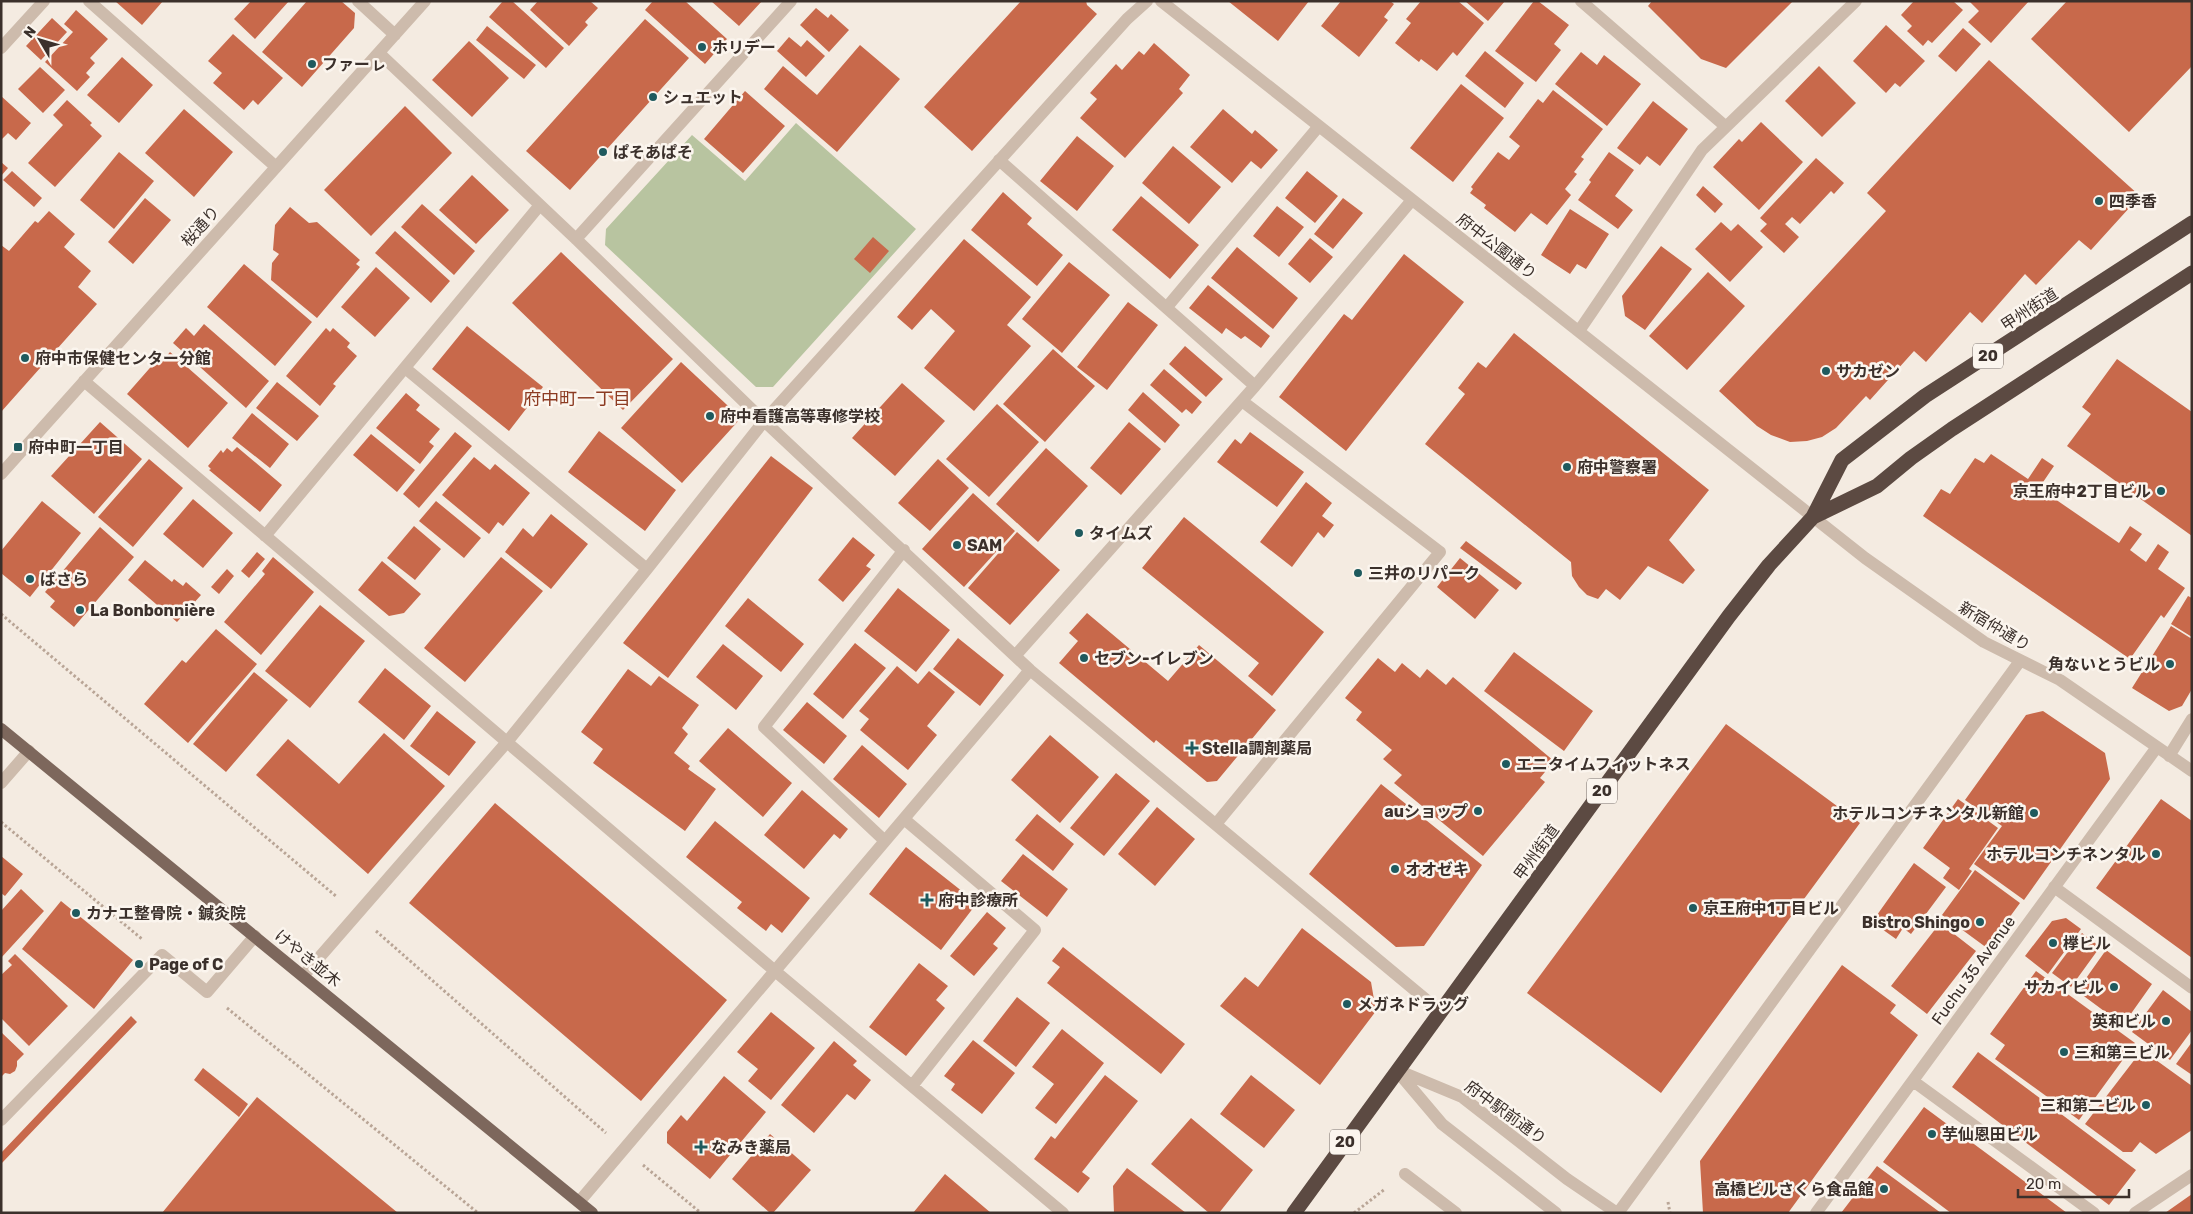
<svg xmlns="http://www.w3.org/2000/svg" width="2193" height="1214" viewBox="0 0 2193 1214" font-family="Rubik,'Noto Sans JP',sans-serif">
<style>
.green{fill:#b8c4a0}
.building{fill:#c8694b}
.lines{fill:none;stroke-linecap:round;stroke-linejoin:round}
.path{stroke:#b9a596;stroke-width:3;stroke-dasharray:2.5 2.5;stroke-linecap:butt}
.minor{stroke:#cdbbac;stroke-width:12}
.major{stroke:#7d675c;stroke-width:12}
.highway{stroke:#5c4a42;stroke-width:15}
.poi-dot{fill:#1f5a5e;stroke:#fbf5ee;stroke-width:2}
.labels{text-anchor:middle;stroke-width:5;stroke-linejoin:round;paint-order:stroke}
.shield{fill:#fbf5ee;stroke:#756b66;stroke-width:1}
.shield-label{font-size:15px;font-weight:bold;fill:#3b302b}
.poi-label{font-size:16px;font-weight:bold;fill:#3b302b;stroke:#fbf5ee;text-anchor:start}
.street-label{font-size:16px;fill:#3b302b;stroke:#fbf5ee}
.neighbourhood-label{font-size:18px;fill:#8c3b22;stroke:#fbf5ee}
</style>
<rect width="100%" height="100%" fill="#f4ebe1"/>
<path class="green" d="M796,123L916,229L773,387H756L605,245L606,229L692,135L745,181Z"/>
<path class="building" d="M115,1H163L142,25Z
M251,1H289L255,39L234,19Z
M307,1H341L355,13L354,28L302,87L262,52Z
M503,1H512L564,48L546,68L489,17Z
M538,1H590L598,8L585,22L588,25L569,46L530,10Z
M653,1H685L727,39L705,64L645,10Z
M711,1H762L739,26Z
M1021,1H1086L1087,5L1097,14L972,151L924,107Z
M1228,1H1309L1278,41Z
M1341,1H1390L1394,4L1384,17L1388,20L1359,57L1321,26Z
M1421,1H1458L1484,23L1457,56L1453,52L1437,71L1421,59L1419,62L1395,43L1411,23L1406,19Z
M1465,1H1505L1488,21Z
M1534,1H1538L1569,25L1554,44L1561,50L1536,82L1495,51Z
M1652,1H1793L1726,68L1701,59L1648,6Z
M1914,1H1953L1963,10L1932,43L1928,40L1923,46L1907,31L1912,26L1901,15Z
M1969,1H2029L1991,43L1968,22L1979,11Z
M2067,1H2192V66L2129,132L2031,39Z
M816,8L828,18L831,14L849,30L829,52L800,25Z
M76,10L108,39L90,58L95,63L86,73L90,77L77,91L45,62L73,32L64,24Z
M52,18L67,32L41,60L26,46Z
M645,19L689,58L570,190L526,151Z
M1886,25L1925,61L1900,87L1895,83L1886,93L1853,61Z
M487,26L536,65L524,79L476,40Z
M1963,28L1981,44L1956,72L1938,56Z
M233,34L283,78L258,105L253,100L244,110L213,83L222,73L208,61Z
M789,37L801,47L807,40L825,56L806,77L777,51Z
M469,41L509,78L472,117L432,80Z
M1154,43L1190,75L1179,89L1183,93L1125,158L1080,118L1097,99L1090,93L1116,64L1122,70L1139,51L1144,55Z
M860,45L900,79L837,152L764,89L783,66L817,95Z
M1485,51L1524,83L1505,108L1465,76Z
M1581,52L1597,65L1604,55L1641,84L1607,126L1555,84Z
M122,57L153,85L119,123L87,95Z
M1989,60L2140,196L2091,250L2079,240L2036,285L2025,274L1982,323L1970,312L1926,362L1914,351L1870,400L1866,396L1836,428L1822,437L1807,441L1790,442L1771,435L1757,426L1719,391L1886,211L1867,193Z
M1819,66L1856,103L1822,137L1785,101Z
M40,67L65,90L43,113L18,89Z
M1461,84L1504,118L1453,182L1410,148Z
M1553,90L1603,129L1581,157L1584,159L1574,172L1577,174L1565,189L1571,195L1547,225L1531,213L1515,232L1484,208L1486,205L1470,193L1473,189L1471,187L1498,152L1509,160L1520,146L1509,137L1538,99L1543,103Z
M745,91L785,126L743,173L704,139Z
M1,96L31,123L16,140L8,133L1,140Z
M67,100L92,123L90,125L102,136L55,187L28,163L63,125L53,115Z
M1653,101L1688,129L1660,166L1647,156L1640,165L1617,148Z
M405,106L452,153L371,236L324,190Z
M184,109L233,152L194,197L145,153Z
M1223,109L1252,134L1255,130L1278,150L1261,169L1251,161L1232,183L1190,147Z
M1761,122L1803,162L1759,210L1713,167L1739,139L1742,142Z
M1077,136L1114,166L1077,211L1040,181Z
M1173,146L1221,187L1189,224L1142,183Z
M119,152L154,181L114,229L80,200Z
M1609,152L1634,170L1615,196L1633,210L1618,229L1578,200L1591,182L1589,180Z
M1816,158L1844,183L1834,194L1831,191L1800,224L1792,217L1785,224L1799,237L1784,253L1760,231L1767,224L1760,218Z
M1,162L8,168L1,176Z
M12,171L42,198L34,207L3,180Z
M1307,171L1338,196L1315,223L1285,198Z
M472,175L509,210L476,244L439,210Z
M1703,186L1723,204L1715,213L1696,195Z
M1003,192L1032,218L1027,224L1063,255L1037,286L971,230Z
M1141,196L1199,245L1170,279L1112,230Z
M145,198L171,220L133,264L108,242Z
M1343,198L1363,213L1333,249L1314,234Z
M422,204L475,251L454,275L401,227Z
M1277,206L1304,227L1279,257L1253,236Z
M290,207L309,223L317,222L360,260L356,264L360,267L317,318L271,280L272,263L279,254L273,250L275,225Z
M1570,209L1609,234L1586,269L1577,264L1570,274L1541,255Z
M49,211L75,234L64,247L91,271L78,287L97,304L1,412V245L9,251L35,221L38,223Z
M1721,222L1731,231L1738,224L1763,247L1730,282L1695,249Z
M395,231L450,281L431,303L375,253Z
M873,237L889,251L870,273L854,259Z
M1310,238L1333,257L1310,283L1288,264Z
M964,239L1031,297L1007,325L1031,346L974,411L924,368L955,331L931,309L912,330L897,317Z
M1661,246L1692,269L1645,330L1625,316L1622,296Z
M1237,247L1298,298L1273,329L1211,278Z
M561,252L673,359L623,410L512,303Z
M1404,254L1464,302L1346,451L1279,397L1344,314L1352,320Z
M1069,262L1110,295L1062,353L1022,319Z
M244,264L312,322L275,366L207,307Z
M376,267L410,298L375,337L341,307Z
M1708,272L1745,306L1687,370L1649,336Z
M1208,285L1270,336L1261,348L1245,336L1241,339L1226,328L1222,334L1189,308Z
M1128,302L1158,325L1107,390L1077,367Z
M204,324L269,381L246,408L173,343L186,328L194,336Z
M467,326L543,387L509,431L432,369Z
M326,328L330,332L333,328L350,343L347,347L357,356L333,384L336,386L320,406L286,376Z
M1514,333L1709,490L1669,540L1695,570L1683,584L1648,566L1620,600L1606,589L1598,599L1587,595L1579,587L1572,576L1571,562L1425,444L1465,394L1458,388L1478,362L1486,368Z
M1185,346L1223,379L1206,397L1169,364Z
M1053,349L1095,386L1045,442L1003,404Z
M170,352L228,403L188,448L127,394L156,361L160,364Z
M2117,359L2192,412V536L2067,446L2091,414L2082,407Z
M681,362L741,418L682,483L621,428Z
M1164,369L1202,402L1192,414L1186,409L1182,413L1150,385Z
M277,382L319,416L297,441L256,408Z
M902,383L945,421L895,476L852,438Z
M1143,392L1180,425L1165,443L1128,410Z
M406,393L420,405L416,410L440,429L429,442L434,446L420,464L376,428Z
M997,404L1039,442L989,497L946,459Z
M252,413L289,444L270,468L232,438Z
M100,422L142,459L94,514L51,476Z
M1129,422L1161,449L1121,495L1090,468Z
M599,431L676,490L645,531L568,472Z
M455,432L472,446L419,508L403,494Z
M1250,432L1304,472L1277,507L1217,462L1235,439L1241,444Z
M371,434L415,470L397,492L353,455Z
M237,447L282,485L260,512L209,470L211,469L208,466L221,450L223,453L227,448L232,452Z
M1046,448L1088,486L1038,542L996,504Z
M1991,454L2028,479L2042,458L2054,466L2039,488L2119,543L2130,526L2142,534L2130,550L2146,562L2158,544L2169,552L2158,569L2185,588L2164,618L2161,615L2130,659L1923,516L1941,489L1950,494L1975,458L1984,463Z
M771,456L813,488L668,678L623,643Z
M474,457L490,470L495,464L530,493L503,526L498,522L489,534L442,495Z
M149,459L183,488L133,547L98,517Z
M938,459L969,488L930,531L898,503Z
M1306,482L1332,503L1322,516L1334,525L1324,538L1318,532L1292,567L1260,542Z
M973,493L1015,531L964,587L922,549Z
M193,499L233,533L203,568L163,534Z
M42,501L81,533L30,597L1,573V551Z
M436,501L481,538L464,558L419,521Z
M551,514L588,544L551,589L505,552L523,528L533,537Z
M1184,517L1324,632L1272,696L1248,676L1259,663L1142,568Z
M414,526L441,549L415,580L387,558Z
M100,527L134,557L74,627L50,607L55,601L45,592Z
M1017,532L1060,570L1010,625L968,588Z
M853,537L875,555L866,566L871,569L843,602L818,580Z
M1466,541L1522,583L1516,590L1460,548Z
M257,552L265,559L249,578L241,571Z
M273,557L314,592L261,655L224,622L265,574L262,571Z
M501,557L543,591L465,682L424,648Z
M1460,558L1499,590L1475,619L1437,587Z
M145,560L172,582L174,579L183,586L186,582L201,595L177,622L128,580Z
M382,561L421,594L404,613L389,616L358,590Z
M227,569L234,576L219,594L211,587Z
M898,588L950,630L916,672L864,631Z
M2188,596L2192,598V637L2171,624Z
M748,598L804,644L781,672L725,626Z
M320,605L365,641L310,708L265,671Z
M1087,613L1168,681L1199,645L1276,710L1217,781L1207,782L1156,740L1154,743L1059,663L1078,641L1069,633Z
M2171,626L2192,639V689L2182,706L2169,711L2132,688Z
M216,629L257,664L188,743L144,704L182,660L186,663Z
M958,638L1004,675L980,706L933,669Z
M855,643L886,668L843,719L813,694Z
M723,644L763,676L736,710L696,677Z
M1514,652L1593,711L1564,751L1484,691Z
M1378,658L1395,672L1402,663L1420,678L1427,669L1446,685L1453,677L1554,761L1540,778L1545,782L1483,856L1394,783L1402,775L1383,759L1392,750L1356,720L1362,712L1345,698Z
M897,666L918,684L929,671L955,692L927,726L937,735L908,770L860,730L869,719L859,711Z
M385,668L431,706L404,740L358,702Z
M628,669L651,686L659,676L699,705L682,728L688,734L674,753L690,766L688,769L716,789L685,831L593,763L603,749L581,732Z
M254,672L288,700L226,772L193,744Z
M807,702L847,736L824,764L783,730Z
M437,711L476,742L449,776L410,746Z
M2043,711L2105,753L2110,779L2024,900L1974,864L2002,826L1965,800L2026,715Z
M1726,724L1860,823L1661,1093L1527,993Z
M728,728L792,783L763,817L699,761Z
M384,733L445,786L368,874L256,775L288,739L339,784Z
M1050,735L1099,777L1060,823L1011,780Z
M862,745L907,784L879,818L833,779Z
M1116,773L1150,801L1104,856L1070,828Z
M1381,784L1482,865L1424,946L1396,947L1309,874Z
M802,790L848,829L840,839L834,834L804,869L764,835Z
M1958,799L1998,828L1969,869L1972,871L1959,890L1943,878L1950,868L1923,848Z
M2161,799L2192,821V958L2096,888Z
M495,803L727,1000L641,1101L409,903Z
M1157,807L1195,839L1155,886L1118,854Z
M1037,814L1074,844L1053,871L1015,840Z
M715,821L810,898L782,933L771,924L766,931L737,908L742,902L686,857Z
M906,847L977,903L941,950L869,894Z
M1023,854L1068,889L1047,917L1001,881Z
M1,856L23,874L5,896L1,893Z
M1914,863L1946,887L1911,934L1903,928L1896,939L1872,922Z
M1975,870L2020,903L1987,948L1942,915Z
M21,889L44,911L1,958V911Z
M61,901L133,960L94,1009L22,949Z
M987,912L1006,928L993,944L998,948L974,976L950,956Z
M2066,918L2081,929L2048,974L2025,956L2052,921Z
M1940,923L1976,951L1927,1014L1891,986Z
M1302,928L1371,982L1376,1011L1320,1085L1220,1006L1245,977L1258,987Z
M2082,933L2100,947L2071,987L2052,973Z
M1063,947L1185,1044L1161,1074L1047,983L1060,967L1052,961Z
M2106,950L2152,984L2123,1025L2077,991Z
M15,954L68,1006L29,1046L1,1018V975L12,965L8,961Z
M919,963L948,986L936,1000L945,1008L906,1056L869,1027Z
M1842,965L1896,1005L1890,1013L1918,1035L1788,1213H1703L1700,1161Z
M2036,971L2135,1043L2079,1120L1995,1059L2005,1045L1990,1034Z
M2163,990L2192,1012V1030L2170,1060L2132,1032Z
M1017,997L1050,1023L1016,1067L983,1041Z
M771,1012L815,1048L771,1100L748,1081L758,1069L737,1052Z
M131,1016L137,1022L1,1164V1153Z
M1062,1029L1104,1063L1056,1124L1035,1108L1054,1084L1032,1067Z
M1,1032L24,1054L17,1061V1066L15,1071L10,1074L5,1073L1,1077Z
M973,1040L1015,1073L982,1114L951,1090L955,1084L944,1076Z
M834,1041L857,1061L853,1065L871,1080L855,1100L847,1094L814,1133L781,1105Z
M2192,1042V1075L2176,1064Z
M2142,1050L2192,1086V1130L2156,1154L2140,1142L2132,1152H2123L2085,1124Z
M1978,1052L2136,1170L2109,1205L1952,1087Z
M203,1068L248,1104L239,1117L194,1080Z
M1105,1075L1138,1101L1082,1172L1090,1178L1078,1193L1034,1159L1051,1136L1055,1139Z
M1251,1075L1295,1110L1264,1148L1220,1114Z
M724,1076L766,1112L710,1179L667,1143V1132L681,1115L687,1121Z
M257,1097L398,1213H162Z
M1924,1107L2067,1213H1951L1883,1162Z
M1191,1118L1253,1170L1219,1213H1209L1151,1164Z
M770,1134L811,1170L773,1213H770L732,1179Z
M1877,1166L1941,1213H1841Z
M1127,1168L1186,1213H1114L1113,1186Z
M945,1174L991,1213H913Z
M2192,1194V1213H2165Z"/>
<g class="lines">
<path class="path" d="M1,614L337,897
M1,822L142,939
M376,931L606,1133
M227,1008L478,1213
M643,1165L701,1213
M1668,1202L1670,1213
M1354,1213L1385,1189"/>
<path class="minor" d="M89,1L275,166
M358,1L395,35
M1161,1L1865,558L1984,642L2060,680L2192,771
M1581,1L1725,126
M1,48L44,1
M379,53L576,239L764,421L1030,670L1441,1012
M999,160L1255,386
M576,239L791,1
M1167,307L1319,126
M1579,331L1702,150L1856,1
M405,368L647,569
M84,381L775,971L1063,1213
M1,474L425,1
M265,536L540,205
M1015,656L1255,386L1412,200
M2169,756L2192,719
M1,783L29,751
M904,819L1035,930L912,1086
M1216,824L1440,552L1242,401
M885,841L764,727L904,550
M2054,887L2192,988
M304,975L507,742L647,569L764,421L1127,19L1147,1
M1397,1070L1462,1097L1567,1179L1617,1213
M1398,1072L1442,1124L1556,1213
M1913,1081L2094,1213
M1,1120L162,955L207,992L255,936
M1405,1174L1456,1213
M579,1202L1030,670
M1618,1213L2020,661
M1816,1213L2157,747
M2135,1213L2192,1175"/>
<path class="major" d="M1,729L592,1213"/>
<path class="highway" d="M1813,517L1877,486L1911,458L1952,429L2192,273
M1294,1213L1729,616L1769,565L1813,517L1842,460L1925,396L2192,223"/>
</g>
<g class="poi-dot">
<circle cx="702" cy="47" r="5"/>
<circle cx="312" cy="64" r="5"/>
<circle cx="653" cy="97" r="5"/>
<circle cx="603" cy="152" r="5"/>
<circle cx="2099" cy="201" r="5"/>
<circle cx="25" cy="358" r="5"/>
<circle cx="1826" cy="371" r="5"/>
<circle cx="710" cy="416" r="5"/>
<rect x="13" y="442" width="10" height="10" rx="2.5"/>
<circle cx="1567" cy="467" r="5"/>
<circle cx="2161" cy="491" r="5"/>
<circle cx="1079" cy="533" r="5"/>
<circle cx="957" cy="545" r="5"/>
<circle cx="1358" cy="573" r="5"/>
<circle cx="30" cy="579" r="5"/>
<circle cx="80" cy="610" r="5"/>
<circle cx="1084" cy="658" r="5"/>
<circle cx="2170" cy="664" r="5"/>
<path d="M1189.5 740.5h5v5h5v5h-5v5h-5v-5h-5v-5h5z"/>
<circle cx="1506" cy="764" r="5"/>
<circle cx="1478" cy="811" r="5"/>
<circle cx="2034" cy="813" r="5"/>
<circle cx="2156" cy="854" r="5"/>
<circle cx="1395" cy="869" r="5"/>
<path d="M924.5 892.5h5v5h5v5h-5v5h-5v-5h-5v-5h5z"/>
<circle cx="1693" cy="908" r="5"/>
<circle cx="76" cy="913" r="5"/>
<circle cx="1980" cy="922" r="5"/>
<circle cx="2053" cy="943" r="5"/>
<circle cx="139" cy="964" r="5"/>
<circle cx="2114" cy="987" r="5"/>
<circle cx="1347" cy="1004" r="5"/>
<circle cx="2166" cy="1021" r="5"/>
<circle cx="2064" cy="1052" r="5"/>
<circle cx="2146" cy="1105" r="5"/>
<circle cx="1932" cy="1134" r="5"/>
<path d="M698.5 1139.5h5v5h5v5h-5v5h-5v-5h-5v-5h5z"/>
<circle cx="1884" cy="1189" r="5"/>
</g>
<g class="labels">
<g class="shield">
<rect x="1973" y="343.5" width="30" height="25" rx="4"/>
<rect x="1587" y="778.5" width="30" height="25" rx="4"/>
<rect x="1330" y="1129.5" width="30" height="25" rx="4"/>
</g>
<g class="shield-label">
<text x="1988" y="361">20</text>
<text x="1602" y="796">20</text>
<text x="1345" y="1147">20</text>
</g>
<g class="poi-label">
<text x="712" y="53">ホリデー</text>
<text x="322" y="70">ファーㇾ</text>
<text x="663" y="103">シュエット</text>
<text x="613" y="158">ぱそあぱそ</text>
<text x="2109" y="207">四季香</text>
<text x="35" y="364">府中市保健センター分館</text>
<text x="1836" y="377">サカゼン</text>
<text x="720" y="422">府中看護高等専修学校</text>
<text x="28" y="453">府中町一丁目</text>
<text x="1577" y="473">府中警察署</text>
<text x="2151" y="497" text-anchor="end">京王府中2丁目ビル</text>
<text x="1089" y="539">タイムズ</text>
<text x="967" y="551">SAM</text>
<text x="1368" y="579">三井のリパーク</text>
<text x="40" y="585">ばさら</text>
<text x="90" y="616">La Bonbonnière</text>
<text x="1094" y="664">セブン-イレブン</text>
<text x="2160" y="670" text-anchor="end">角ないとうビル</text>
<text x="1202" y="754">Stella調剤薬局</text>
<text x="1516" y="770">エニタイムフィットネス</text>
<text x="1468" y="817" text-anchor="end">auショップ</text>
<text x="2024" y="819" text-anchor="end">ホテルコンチネンタル新館</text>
<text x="2146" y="860" text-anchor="end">ホテルコンチネンタル</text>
<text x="1405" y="875">オオゼキ</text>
<text x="938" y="906">府中診療所</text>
<text x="1703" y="914">京王府中1丁目ビル</text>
<text x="86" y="919">カナエ整骨院・鍼灸院</text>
<text x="1970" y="928" text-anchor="end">Bistro Shingo</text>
<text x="2063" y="949">﨔ビル</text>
<text x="149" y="970">Page of C</text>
<text x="2104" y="993" text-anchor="end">サカイビル</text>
<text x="1357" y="1010">メガネドラッグ</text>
<text x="2156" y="1027" text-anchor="end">英和ビル</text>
<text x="2074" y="1058">三和第三ビル</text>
<text x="2136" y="1111" text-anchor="end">三和第二ビル</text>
<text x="1942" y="1140">芋仙恩田ビル</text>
<text x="711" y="1153">なみき薬局</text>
<text x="1874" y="1195" text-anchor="end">高橋ビルさくら食品館</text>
</g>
<g class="street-label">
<text transform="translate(200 226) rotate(-48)" y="6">桜通り</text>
<text transform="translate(1497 246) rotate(38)" y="6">府中公園通り</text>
<text transform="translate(2029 309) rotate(-33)" y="6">甲州街道</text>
<text transform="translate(1995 626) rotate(31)" y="6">新宿仲通り</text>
<text transform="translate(1536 852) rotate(-54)" y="6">甲州街道</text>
<text transform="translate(308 958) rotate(39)" y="6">けやき並木</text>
<text transform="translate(1973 970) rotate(-54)" y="6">Fuchu 35 Avenue</text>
<text transform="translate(1506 1112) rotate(36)" y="6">府中駅前通り</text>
</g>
<g class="neighbourhood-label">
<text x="577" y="405">府中町一丁目</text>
</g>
</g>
<rect width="2193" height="1214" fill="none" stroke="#3b302b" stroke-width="5"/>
<g transform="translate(40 40) rotate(308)" stroke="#fbf5ee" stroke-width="4" paint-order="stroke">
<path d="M0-4L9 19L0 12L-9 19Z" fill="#3b302b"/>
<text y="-8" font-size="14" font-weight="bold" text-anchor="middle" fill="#3b302b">N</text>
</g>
<path d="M2018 1189v8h111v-8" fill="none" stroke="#3b302b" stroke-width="2.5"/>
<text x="2026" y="1189" font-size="15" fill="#3b302b" stroke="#fbf5ee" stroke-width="4" paint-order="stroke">20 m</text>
</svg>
